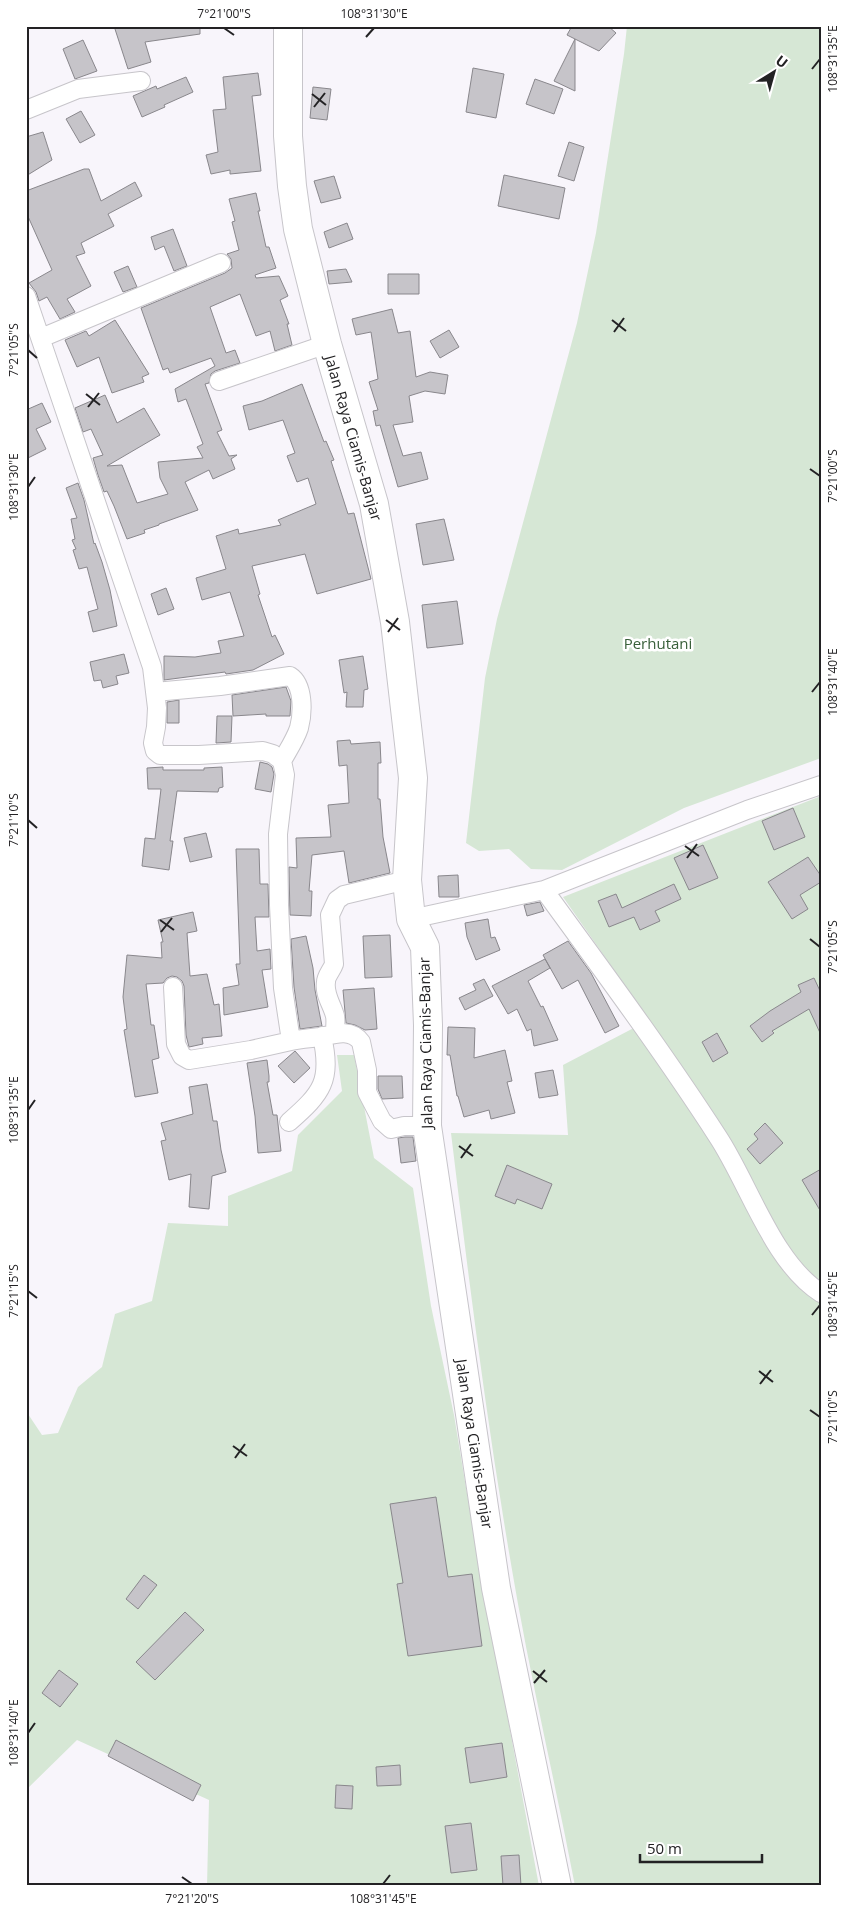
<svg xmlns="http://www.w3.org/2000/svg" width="847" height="1912" viewBox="0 0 847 1912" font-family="'Open Sans',sans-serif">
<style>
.green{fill:#d6e7d5}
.building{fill:#c6c4c9;stroke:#89878c}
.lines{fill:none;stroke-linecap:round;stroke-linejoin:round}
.minor-casing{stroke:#c7c5ca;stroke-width:20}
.trunk-casing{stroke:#c7c5ca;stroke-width:30}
.minor{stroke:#fff;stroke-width:18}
.trunk{stroke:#fff;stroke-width:28}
.ticks{fill:none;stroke:#232224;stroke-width:2}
.labels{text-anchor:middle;stroke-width:5;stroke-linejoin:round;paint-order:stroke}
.street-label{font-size:15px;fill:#232224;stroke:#fff}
.park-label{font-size:15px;fill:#39603a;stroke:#fff}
.neatline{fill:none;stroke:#232224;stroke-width:2}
.ticks-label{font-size:12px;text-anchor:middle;fill:#232224}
</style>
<rect width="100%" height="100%" fill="#f8f5fb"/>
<path class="green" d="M627,26H821V758L684,808L562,870L531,869L509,849L479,851L466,843L485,678L497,619L577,323L596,233L624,54Z
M821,796V1886H575C557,1792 535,1698 518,1604C490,1448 470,1291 451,1133L568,1135L563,1065L649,1020L563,897Z
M337,1055H354L374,1158L413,1188L431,1306L454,1415L475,1542L539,1886H207L209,1800L77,1740L26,1790V1411L42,1435L58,1433L78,1387L102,1367L115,1314L152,1301L168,1223L228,1226V1196L292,1171L298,1135L342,1091Z"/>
<path class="building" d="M114,26H200V34L145,42L151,62L128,69Z
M572,26H608L616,33L599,51L575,39V91L554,81L575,39L567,35Z
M83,40L97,71L75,79L63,49Z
M473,68L504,74L496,118L466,112Z
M258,73L261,95L252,96L261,171L230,174V170L211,174L206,155L218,152L213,110L226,109L223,77Z
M186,77L193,92L164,105L165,107L142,117L133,96L156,86L157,89Z
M535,79L563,89L554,114L526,104Z
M313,87L331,89L327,120L310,118Z
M81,111L95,135L80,143L66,119Z
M43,132L52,160L26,176V137Z
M569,142L584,147L574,181L558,176Z
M84,169H89L101,201L135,182L142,196L108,214L114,226L81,243L85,253L76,256L91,286L67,299L75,312L60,319L47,297L39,301L36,292L29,283L52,270L26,212V191Z
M504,175L565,188L559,219L498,206Z
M334,176L341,198L321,203L314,181Z
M256,193L260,211H258L266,247H269L276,268L255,275L256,278L279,276L288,296L280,300L289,324H287L292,345L275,351L270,331L256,336L240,294L210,307L226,353L235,350L240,363L215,371L211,374L209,383L205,384L222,430L217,432L229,456L237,455L231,459L235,469L213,479L209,470L185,482L198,510L159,524V525L144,530L145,533L127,539L114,506L107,491L104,492L98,475L93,458L103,455L91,429L83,432L75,408L105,395L117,423L144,408L160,435L107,466L122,465L137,503L168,494L160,478L158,462L203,458L197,447L203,444L186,399L178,402L175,389L215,366L211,358L170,373L168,368L163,370L141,308L225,273L232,268L231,259L227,254L239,250L232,222L235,221L229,199Z
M347,223L353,239L329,248L324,232Z
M173,229L187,266L174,271L164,246L155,250L151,237Z
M128,266L137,287L123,292L114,272Z
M346,269L352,282L329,284L327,271Z
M388,274H419V294H388Z
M392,309L398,333L410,331L416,377L430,372L448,375L445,394L425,391L409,396L413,422L393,425L403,456L421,452L428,479L398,487L380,425L376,426L373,411L378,410L369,382L378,379L371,332L356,335L352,319Z
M115,320L149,374L142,377L144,382L112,393L99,357L77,367L65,340L86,331L89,336Z
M449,330L459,347L440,358L430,341Z
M302,384L324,442L326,441L334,460L331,461L348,514L354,513L371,579L317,594L305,554L252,566L260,594L258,595L272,637L275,635L284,654L253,670L226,674L225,672L164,680V656L195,657L221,653L218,641L244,636L230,592L202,600L196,578L226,569L216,536L238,529L239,534L281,525L278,520L316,504L308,478L297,482L287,456L295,453L283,420L249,430L243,406L262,401Z
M42,403L51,422L36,429L46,449L26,459V410Z
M78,483L84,500L94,544L95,543L102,562L110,590L117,626L93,632L88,612L98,609L87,567L79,569L73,550L76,549L72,540L75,539L71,519L77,518L66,488Z
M444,519L454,560L423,565L416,524Z
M166,588L174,609L158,615L151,594Z
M457,601L463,644L427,648L422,605Z
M124,654L129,673L116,676L118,684L103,688L101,680L94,681L90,662Z
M363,656L368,689L364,690L363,707H346L347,692L344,693L339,660Z
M286,687L291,701L290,716H266V714L233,716L232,695Z
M179,700V723H167V702Z
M217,716H232L231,742L216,743Z
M350,740L351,744L380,742L381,763H378V799H380L383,837L390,873L349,883L344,851L312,855L309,891H312L311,916L290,915L289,871V867L297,868L296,838L331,837L328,805L349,803L347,765L339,766L337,741Z
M260,762L268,764L272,767L274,774L271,792L255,789Z
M163,767V770H204V768L222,767L223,787L219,788L218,792L177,791L170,841H173L169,870L142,866L145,838L155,839L161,789H148L147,768Z
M793,808L805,837L774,850L762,821Z
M206,833L212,857L190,862L184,838Z
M703,845L718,878L689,890L674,858Z
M236,849H259L260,884H268L269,917H255L257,951L270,949L271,969L262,970L268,1007L224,1015L223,988L239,985L236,964H240Z
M808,857L821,876V882L800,895L808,909L792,919L768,882Z
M458,875L459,897H439L438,876Z
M674,884L681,899L655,911L660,921L640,930L634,917L609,927L598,901L616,894L622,908Z
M540,902L544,911L527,916L524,905Z
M193,912L197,931L187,933L190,976L207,974L214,1005L219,1004L222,1036L202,1038L203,1044L189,1047L186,1035L184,986L182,981L177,977L172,976L167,978L163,983L146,984L151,1025H154L159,1058L152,1060L158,1093L135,1097L124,1030L127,1029L123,997L127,955L162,958L161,942H163L158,920Z
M488,919L491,938L495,937L500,950L476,960L467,937L465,923Z
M390,935L392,977L365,978L363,936Z
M306,936L313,968L315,990L322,1026L300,1029L294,987L291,939Z
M568,941L591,973L619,1026L605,1033L578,980L562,989L543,955Z
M545,959L550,968L528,981L541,1007L543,1006L558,1040L534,1046L531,1029L527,1031L517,1009L508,1014L492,986Z
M814,978L821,993V1035L809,1009L772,1031L774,1033L762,1042L750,1026L770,1011L801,992L798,985Z
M484,979L493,996L465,1010L459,998L476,990L473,984Z
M374,988L377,1029L365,1030L355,1025L346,1023L343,990Z
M448,1027L475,1028L474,1058L505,1050L512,1081L507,1082L515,1113L491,1119L489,1110L464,1117L458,1096H457L450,1055H447Z
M717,1033L728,1053L713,1062L702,1042Z
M295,1051L310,1068L294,1083L278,1066Z
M267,1060L269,1076V1082H267L273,1115H277L281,1151L258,1153L255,1116L247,1063Z
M553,1070L558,1095L539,1098L535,1073Z
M378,1076H402L403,1098L382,1099L378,1089Z
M207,1084L213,1121H217L221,1150L226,1172L212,1176L209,1209L189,1207L191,1174L169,1180L161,1141L166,1140L161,1123L193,1114L189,1087Z
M765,1123L783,1143L760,1164L747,1149L758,1139L754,1134Z
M405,1137H413L416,1161L401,1163L398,1138Z
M507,1165L552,1184L542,1209L517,1199L515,1204L495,1196Z
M821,1169V1212L802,1180Z
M436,1497L448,1577L472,1574L482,1646L408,1656L397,1584L403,1583L390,1504Z
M144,1575L157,1585L138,1609L126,1599Z
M185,1612L204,1630L155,1680L136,1662Z
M59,1670L78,1684L60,1707L42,1693Z
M116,1740L201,1785L193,1801L108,1756Z
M502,1743L507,1777L470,1783L465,1748Z
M400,1765L401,1785L377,1786L376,1767Z
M336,1785L353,1786L352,1809L335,1808Z
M471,1823L477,1870L451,1873L445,1826Z
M519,1855L521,1886H503L501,1856Z"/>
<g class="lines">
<defs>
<path id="minor" d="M26,110L78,89L141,81
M26,296L152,667L157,708L156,727L153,743L155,751L160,755H199L263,751L273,754L282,761L285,775L278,834L279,905L283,988L291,1041C301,1039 310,1038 320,1037C334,1034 351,1028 361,1042L367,1070V1092L382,1121L391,1129L404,1126H427
M41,338L221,263
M219,381L327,344
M155,692L220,686L290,676C304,685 303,713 299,728C295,740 288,750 282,761
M544,890C603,971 663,1052 718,1137C749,1184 773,1263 821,1293
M411,919L544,890L747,810L821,785
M173,987L176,1044L182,1056L189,1060L251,1050L291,1041
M335,1032C335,1027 336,1021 335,1016C332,1004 324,995 326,982C326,976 332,970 334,964L330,915L337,900L344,895L407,880
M289,1122C322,1093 332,1081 322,1036"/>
<path id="trunk" d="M288,26V136L292,186L298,229L327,344L374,504L395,622L413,778L407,880L411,919L425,947L428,1025L427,1126L496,1588L557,1886"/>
</defs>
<use href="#minor" class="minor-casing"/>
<use href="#trunk" class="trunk-casing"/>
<use href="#minor" class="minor"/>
<use href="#trunk" class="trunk"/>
</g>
<path class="ticks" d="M224,28L234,35M366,37L374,28M812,69L820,59M312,94L326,105M314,107L325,93M612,320L626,331M614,332L624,318M28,350L37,358M86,394L100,405M88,407L99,393M810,469L820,476M28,487L35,477M386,620L400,630M388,632L398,618M812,692L820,682M28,820L37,828M685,846L699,856M687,858L697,844M160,920L174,930M161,932L172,918M810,939L820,947M28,1110L35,1100M459,1146L473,1156M461,1158L471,1144M28,1291L37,1298M812,1315L820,1305M759,1371L773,1382M760,1384L771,1370M810,1410L820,1417M233,1446L247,1456M235,1458L245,1444M533,1671L547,1682M534,1683L545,1670M28,1733L35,1723M182,1877L192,1884M383,1884L390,1875"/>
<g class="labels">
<g class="street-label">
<text transform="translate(353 438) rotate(74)" y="5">Jalan Raya Ciamis-Banjar</text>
<text transform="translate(426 1043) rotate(-91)" y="5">Jalan Raya Ciamis-Banjar</text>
<text transform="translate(474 1444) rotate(81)" y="5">Jalan Raya Ciamis-Banjar</text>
</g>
<g class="park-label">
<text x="658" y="649">Perhutani</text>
</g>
</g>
<rect width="847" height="1912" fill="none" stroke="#ffffff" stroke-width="55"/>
<g transform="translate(774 72) rotate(37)" stroke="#ffffff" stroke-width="4" paint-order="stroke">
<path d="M0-4L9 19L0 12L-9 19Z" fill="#232224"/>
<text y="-8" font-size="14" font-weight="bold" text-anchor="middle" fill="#232224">U</text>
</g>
<path d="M640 1854v8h122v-8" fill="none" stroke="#232224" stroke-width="2.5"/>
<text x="647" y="1854" font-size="15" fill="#232224" stroke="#ffffff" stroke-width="4" paint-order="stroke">50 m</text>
<rect x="28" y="28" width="792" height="1856" class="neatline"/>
<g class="ticks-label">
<text x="224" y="18">7°21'00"S</text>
<text x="374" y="18">108°31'30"E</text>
<text transform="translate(833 59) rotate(-90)" y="4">108°31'35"E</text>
<text transform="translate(14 350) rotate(-90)" y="4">7°21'05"S</text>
<text transform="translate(833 476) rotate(-90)" y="4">7°21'00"S</text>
<text transform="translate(14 487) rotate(-90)" y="4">108°31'30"E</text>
<text transform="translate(833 682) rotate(-90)" y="4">108°31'40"E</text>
<text transform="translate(14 820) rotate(-90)" y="4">7°21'10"S</text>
<text transform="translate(833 947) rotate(-90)" y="4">7°21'05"S</text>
<text transform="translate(14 1110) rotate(-90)" y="4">108°31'35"E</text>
<text transform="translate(14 1291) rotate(-90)" y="4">7°21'15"S</text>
<text transform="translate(833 1305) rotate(-90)" y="4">108°31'45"E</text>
<text transform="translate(833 1417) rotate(-90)" y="4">7°21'10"S</text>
<text transform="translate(14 1733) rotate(-90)" y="4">108°31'40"E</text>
<text x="192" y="1903">7°21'20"S</text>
<text x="383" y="1903">108°31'45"E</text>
</g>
</svg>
